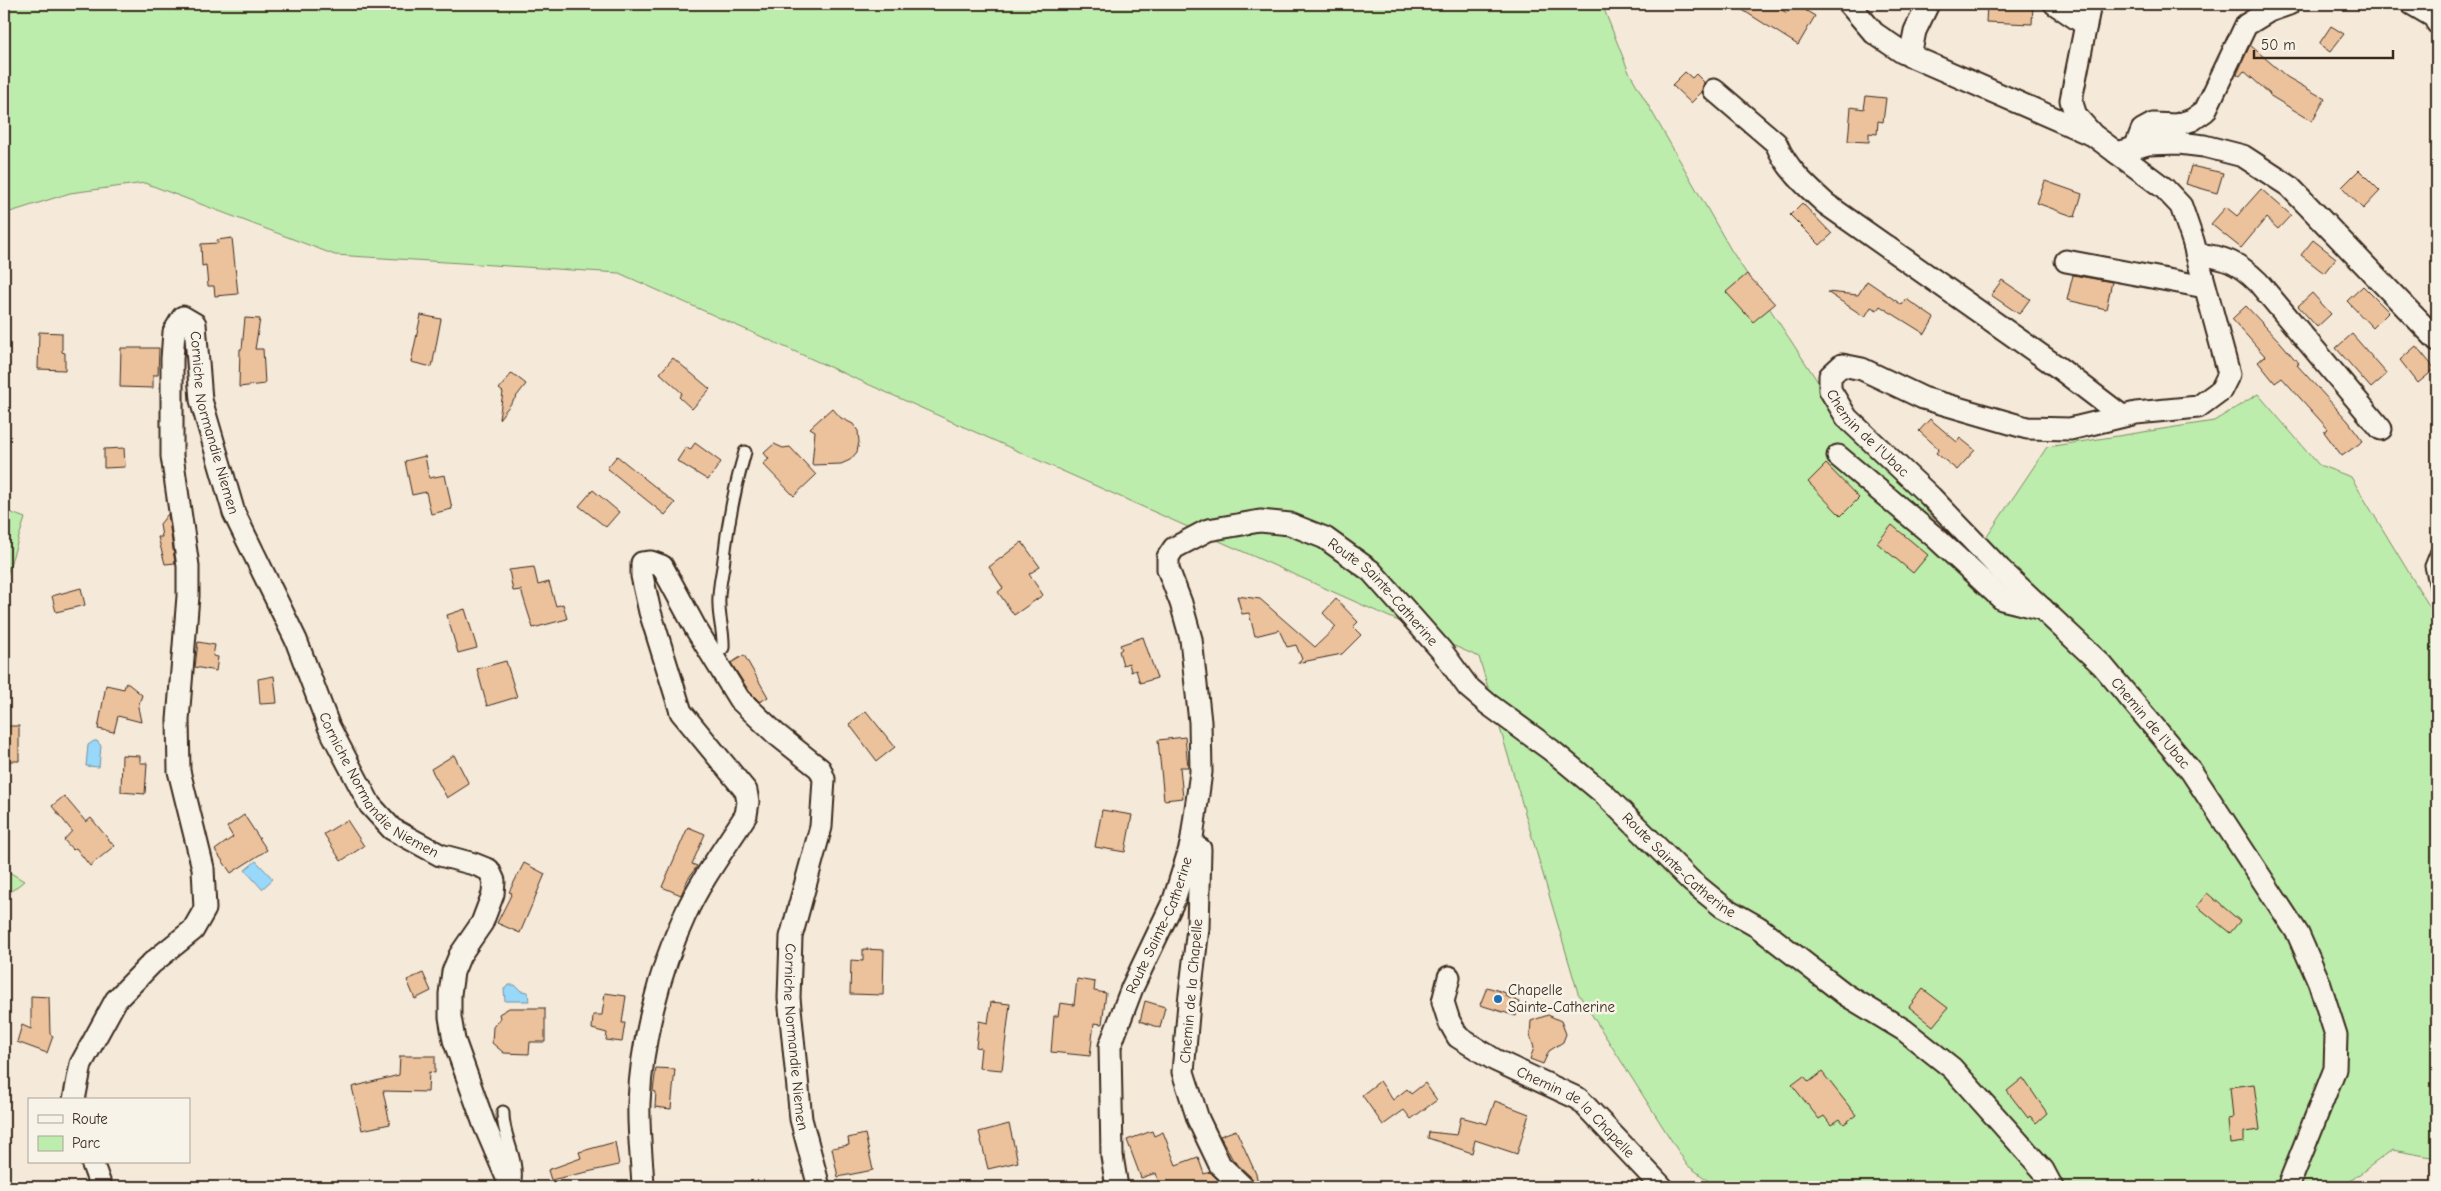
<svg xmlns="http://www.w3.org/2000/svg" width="2441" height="1191" viewBox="0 0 2441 1191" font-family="'Comic Neue',sans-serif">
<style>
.green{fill:#bcedac;stroke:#7c8c65}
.water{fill:#98d8fa;stroke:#7392a2}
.building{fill:#ecc29c;stroke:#3b2a1e}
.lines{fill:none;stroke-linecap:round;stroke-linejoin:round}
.lane-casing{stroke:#3b2a1e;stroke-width:15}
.street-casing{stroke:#3b2a1e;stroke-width:25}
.path{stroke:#3b2a1e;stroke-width:3;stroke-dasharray:4 4;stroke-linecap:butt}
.lane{stroke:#f7f3e8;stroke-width:11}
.street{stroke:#f7f3e8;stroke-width:21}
.poi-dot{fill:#1f6fb2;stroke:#f7f3e8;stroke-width:2}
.labels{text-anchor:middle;stroke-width:5;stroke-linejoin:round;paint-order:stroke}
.street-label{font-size:15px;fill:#3b2a1e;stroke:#f7f3e8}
.poi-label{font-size:15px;fill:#3b2a1e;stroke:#f7f3e8;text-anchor:start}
</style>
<rect width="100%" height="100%" fill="#f5e9d9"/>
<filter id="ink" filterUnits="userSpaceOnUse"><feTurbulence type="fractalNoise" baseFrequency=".02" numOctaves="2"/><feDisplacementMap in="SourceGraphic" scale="10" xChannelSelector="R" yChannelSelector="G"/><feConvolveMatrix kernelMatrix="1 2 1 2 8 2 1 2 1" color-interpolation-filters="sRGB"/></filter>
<g filter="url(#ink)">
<path class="green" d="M4,4H1602L1628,70L1731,250L1822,388L1970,562L2047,447L2214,421L2258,394L2319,465L2351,477L2437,619V1158L2392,1150L2342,1187H1717L1687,1165L1578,993L1479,657L619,273L335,255L145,183L70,193L4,214Z
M4,510L25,518L4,584Z
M4,869L24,881L4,897Z"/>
<path class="water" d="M94,741H97L101,746L99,767L86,766L88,745Z
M256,861L273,879L262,889L245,870Z
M509,985H515L521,991L528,992L529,1001H505L504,989Z"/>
<path class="building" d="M1733,4H1772L1787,13L1793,4H1795L1815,16L1798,45Z
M1987,4H2033L2032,24L1986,22Z
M2331,26L2344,34L2330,52L2319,44Z
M2250,45L2287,77L2325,99L2312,121L2269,95L2270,94L2244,71L2240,76L2237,74Z
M1685,72L1692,78L1696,74L1704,82L1702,92L1691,103L1672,85Z
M1866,96L1886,98L1883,122L1878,121L1877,134L1869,133V142L1848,141L1851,107L1864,109Z
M2191,166L2223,173L2217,193L2186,184Z
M2359,170L2380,191L2363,209L2342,187Z
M2045,181L2082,194L2075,217L2037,203Z
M2261,189L2291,215L2278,229L2266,218L2241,248L2211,224L2226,207L2237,216Z
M1802,203L1832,234L1820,245L1790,215Z
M232,238L238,294L215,296L214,286H208L206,265L202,266L201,244L218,243L217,240Z
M2313,240L2336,258L2324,273L2301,255Z
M1747,274L1775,304L1753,322L1726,292Z
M2073,275L2112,282L2106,309L2067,300Z
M2002,280L2030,299L2019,314L1991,295Z
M1867,281L1902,305L1906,299L1934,318L1925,334L1880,306L1877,310L1871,307L1865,317L1827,292L1858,295Z
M2363,286L2389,312L2373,328L2347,301Z
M2312,293L2331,314L2317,327L2298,306Z
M2246,306L2281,343L2299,364L2297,365L2348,421L2363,441L2342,456L2324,432L2328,429L2282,378L2275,383L2258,362L2265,356L2232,319Z
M421,315L441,319L432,367L411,362Z
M245,318L260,319L255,349H263L265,384L239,387L240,349H242Z
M39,332L62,333V352L65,353V370L38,369Z
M2352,334L2387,374L2371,388L2336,348Z
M2416,346L2435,369L2418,383L2400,360Z
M121,348H159L158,375H153V388L120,387Z
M673,358L710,389L692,409L679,397L682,393L660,373Z
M512,373L526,384L499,419L503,392L499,389Z
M832,408L841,418L853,424L858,431L859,442L857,452L850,460L841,464L812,465L815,431L810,428Z
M1930,419L1957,442L1960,438L1975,450L1957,470L1936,453L1939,449L1919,431Z
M695,443L721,462L708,480L677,461L686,447L690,450Z
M774,444L783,448L790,447L816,475L794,496L763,464L769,459L764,453Z
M124,448L125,467L104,468V449Z
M425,456L429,478L445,475L452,509L431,514L426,492L412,495L405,461Z
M617,456L675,503L665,515L607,468Z
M1826,464L1859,498L1841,516L1808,482Z
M593,490L619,512L606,527L579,506Z
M168,514L175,563L165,564L158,537H162L160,524Z
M1892,525L1928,555L1913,573L1877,543Z
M1022,542L1040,567L1029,574L1043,595L1014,615L998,592L1003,588L989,567Z
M534,567L538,585L549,582L556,606L563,604L567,619L533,628L521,590L513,591L509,570Z
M81,588L85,605L56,612L52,596Z
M1237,596L1260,599L1315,647L1336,627L1323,613L1336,599L1358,622L1353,627L1361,635L1342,654L1297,663L1302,659L1296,645L1287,647L1279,630L1255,636L1249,613L1242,614Z
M465,609L477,648L458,653L447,615Z
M1143,637L1157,678L1140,683L1136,670L1131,672L1129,663L1123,665L1119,651L1122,649L1120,645Z
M198,642L215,645L213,656L218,657L216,671L195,667Z
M744,655L768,697L760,702L749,691L731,663Z
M506,661L517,697L487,706L477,669Z
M274,676L277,703L260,704L258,679Z
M126,682L142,695L138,707L141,722L118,716L114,732L98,729L106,685L124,689Z
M866,711L895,747L877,761L849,724Z
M4,726H19V761H4Z
M1185,737L1188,767H1180L1183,798L1164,800L1158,740Z
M122,755L140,756V763H147L145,794L121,792Z
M454,755L469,784L447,798L431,769Z
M64,796L86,822L91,818L114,846L90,866L76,848L73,850L64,840L72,831L52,806Z
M1102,810L1132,815L1125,852L1095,847Z
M244,815L267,850L231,873L215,850L233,837L227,827Z
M347,820L364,846L341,861L324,834Z
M688,827L705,834L692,864L697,866L688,879L681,895L662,887Z
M524,863L545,874L520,933L497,923L512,893L509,892Z
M2207,893L2240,921L2230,933L2197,906Z
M863,949L884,950L883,995L850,994L851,960L863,961Z
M423,973L431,991L415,999L407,980Z
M1077,979L1095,982L1094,991L1106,993L1102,1024L1094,1023L1090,1056L1051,1052L1054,1016H1058L1060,1003L1074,1005Z
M1487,987L1506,993L1505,996L1520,1002L1516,1016L1480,1005Z
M1923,989L1948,1008L1933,1026L1909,1007Z
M605,993L626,996L622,1023H625L622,1042L606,1040L607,1033L592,1029L593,1015H602Z
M31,996L49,997L50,1034L53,1036L47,1053L17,1042L22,1025L31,1029Z
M1145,1001L1165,1007L1160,1028L1140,1021Z
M991,1002L1010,1004L1002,1070L979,1068L981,1048L976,1047L979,1021L988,1023Z
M509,1008H545V1042H530L529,1054L504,1053L492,1043L493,1027L500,1018L499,1014Z
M1548,1015L1561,1021L1566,1034L1563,1042L1549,1051L1543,1064L1530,1059L1534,1048L1530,1035L1531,1021Z
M400,1056H435V1073L429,1072L428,1092L383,1091L390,1124L362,1130L352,1087L399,1075Z
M656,1068L675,1069L671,1109L655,1107L656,1092L653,1091Z
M1822,1072L1856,1115L1844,1124L1840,1119L1831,1125L1824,1116L1819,1119L1792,1085L1804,1076L1809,1082Z
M2023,1078L2047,1113L2036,1123L2030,1116L2028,1118L2007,1091Z
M1380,1081L1393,1100L1407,1089L1411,1094L1425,1083L1437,1100L1411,1119L1404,1110L1383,1125L1362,1095Z
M2254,1084L2260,1130L2244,1132V1142L2230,1144L2228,1119L2233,1118L2230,1087Z
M1495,1101L1529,1114L1517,1154L1475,1140L1472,1153L1428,1138L1429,1132L1457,1135L1461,1117L1487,1124Z
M1009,1124L1018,1162L988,1169L979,1132Z
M1236,1130L1256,1174L1259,1187H1255L1252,1178L1233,1160L1220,1136Z
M1152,1131L1154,1136L1163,1132L1176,1165L1198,1157L1204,1174L1210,1172L1225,1187H1160L1156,1173L1141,1178L1127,1140Z
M865,1134L873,1170L838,1177L832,1148L849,1145L848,1138Z
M615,1142L619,1165L551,1180L548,1170L581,1158L579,1152Z"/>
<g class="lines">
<defs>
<path id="lane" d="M2437,551L2431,566L2437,592
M713,656L723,648C724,633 719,620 719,605C718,592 721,579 723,567C727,527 734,490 745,452
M503,1112C502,1136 518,1156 515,1181L510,1185"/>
<g id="street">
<path d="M1849,4L1874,33L1902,52L2088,133"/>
<path d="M2055,4L2086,25"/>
<path id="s1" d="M2090,4L2071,100L2076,116L2093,135L2164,188L2181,206L2193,241L2229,374L2221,390L2198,407L2136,413L2070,429L2027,428L1923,398L1862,369L1842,365L1830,376V390L1847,418L1931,497L2000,569L2102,665L2191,771L2298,934L2319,982L2336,1035L2335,1069L2288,1187"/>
<path d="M2412,4L2434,17L2437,23"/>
<path d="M1910,56L1915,31L1928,4"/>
<path d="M1714,90L1776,143C1786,168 1806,186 1826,204L2059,368L2122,416"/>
<path d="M2135,148L2142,130L2153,124L2176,125L2192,120L2205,111L2246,25L2269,11L2289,4"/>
<path d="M2117,153L2148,144L2179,143L2204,146L2243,156L2289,186L2437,340"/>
<path d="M2196,254C2224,257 2238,262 2258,282L2381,429"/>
<path d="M2066,261L2205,287"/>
<path d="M1838,456L1936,538L2002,599L2043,609"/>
<path d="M1191,845L1200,849L1198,928L1189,1003L1183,1072L1198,1119L1220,1165L1243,1187"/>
<path id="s2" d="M1449,977L1443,1002L1449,1021L1458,1037L1495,1060L1579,1099L1662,1187"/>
<path id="s3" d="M74,1100L81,1064L116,1000L152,963L193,930L205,909L203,868L179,771L178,720L188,596V566L172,456V359L174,332L183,317L195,324L201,400L234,513L296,640L329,727L370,805L392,829L440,855L474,864L489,870L494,881L493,894L482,923L460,955L453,972L450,994V1017L454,1040L484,1124L511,1187"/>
<path d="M92,1162L101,1187"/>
<path id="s4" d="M643,1187C642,1160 638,1131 639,1103C641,1043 659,971 685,915C701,880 725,848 746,815L748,802L746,791L681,712L650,612L642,576V563L651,562L662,566L696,629L739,699L776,734L820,769L824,779L821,827L791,937L789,998L801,1119L819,1187"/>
<path id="s5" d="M1117,1187L1112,1156L1110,1046L1132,988L1174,900L1191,845L1201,772L1200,722L1191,639L1181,603L1168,569V557L1174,548L1208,530L1260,521L1290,524L1325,538L1371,571L1441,650L1468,687L1488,704L1551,750L1604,794L1691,881L1723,907L1758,927L1846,995L1904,1030L1952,1068L2043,1170L2052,1187"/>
</g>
</defs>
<use href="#lane" class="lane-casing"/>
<use href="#street" class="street-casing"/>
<path class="path" d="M4,11L7,4"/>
<use href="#lane" class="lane"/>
<use href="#street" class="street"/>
</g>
</g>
<circle class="poi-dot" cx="1498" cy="999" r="5"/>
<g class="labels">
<g class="street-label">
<text dy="5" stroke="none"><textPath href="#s3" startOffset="952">Corniche Normandie Niemen</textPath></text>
<text dy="5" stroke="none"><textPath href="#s1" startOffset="932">Chemin de l'Ubac</textPath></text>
<text dy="5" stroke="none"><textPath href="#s5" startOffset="901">Route Sainte-Catherine</textPath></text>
<text dy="5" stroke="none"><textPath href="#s1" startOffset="1338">Chemin de l'Ubac</textPath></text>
<text dy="5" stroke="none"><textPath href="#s3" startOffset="1358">Corniche Normandie Niemen</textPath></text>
<text dy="5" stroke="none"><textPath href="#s5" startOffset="1306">Route Sainte-Catherine</textPath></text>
<text dy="5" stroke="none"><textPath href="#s5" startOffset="272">Route Sainte-Catherine</textPath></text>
<text transform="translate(1191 991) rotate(-85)" y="5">Chemin de la Chapelle</text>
<text dy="5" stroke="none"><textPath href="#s4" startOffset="1232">Corniche Normandie Niemen</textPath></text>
<text dy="5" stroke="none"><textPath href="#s2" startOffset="205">Chemin de la Chapelle</textPath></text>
</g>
<g class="poi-label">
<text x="1508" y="995">Chapelle<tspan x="1508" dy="17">Sainte-Catherine</tspan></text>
</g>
</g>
<rect width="2441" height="1191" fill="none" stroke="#f7f3e8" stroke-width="20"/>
<rect x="10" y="10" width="2421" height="1171" fill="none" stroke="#3b2a1e" stroke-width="2" filter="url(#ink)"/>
<rect x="28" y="1098" width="162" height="65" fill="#f7f3e8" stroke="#aca397"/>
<rect x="38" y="1115" width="25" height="8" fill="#f7f3e8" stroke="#aca397"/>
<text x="72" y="1124" font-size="15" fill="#3b2a1e">Route</text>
<rect x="38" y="1136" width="25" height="15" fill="#bcedac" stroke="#aca397"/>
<text x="72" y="1148" font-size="15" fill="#3b2a1e">Parc</text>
<path d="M2254 50v8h139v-8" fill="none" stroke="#3b2a1e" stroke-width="2.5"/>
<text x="2261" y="50" font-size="15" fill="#3b2a1e" stroke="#f7f3e8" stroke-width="4" paint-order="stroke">50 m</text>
</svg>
